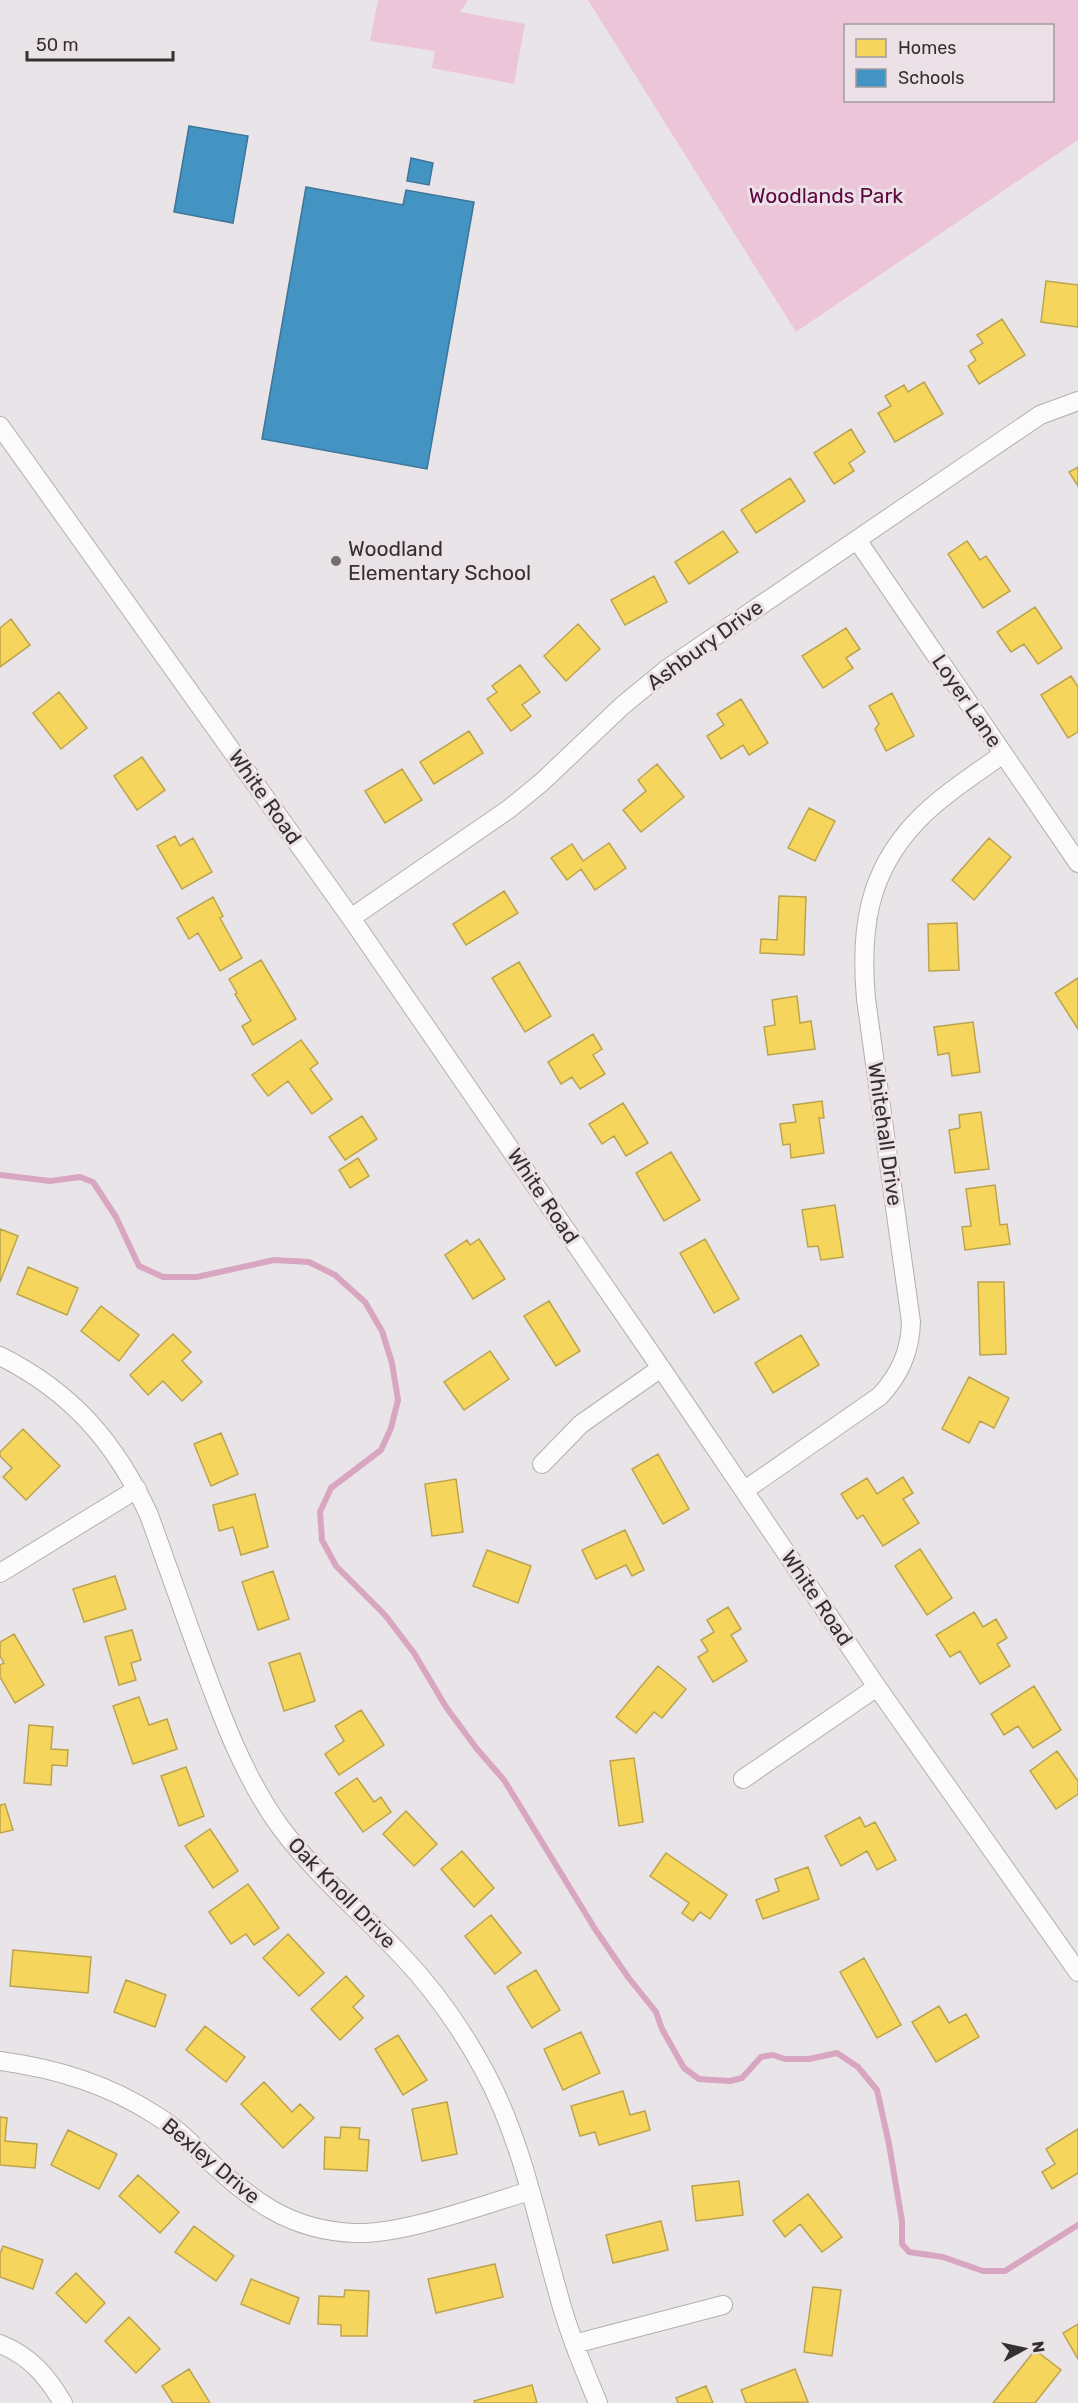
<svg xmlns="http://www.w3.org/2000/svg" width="1078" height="2403" viewBox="0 0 1078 2403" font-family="Rubik,sans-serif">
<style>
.green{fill:#ecc5d9;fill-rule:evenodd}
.homes{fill:#f6d55c;stroke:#bca44f;stroke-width:1.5}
.schools{fill:#4393c3;stroke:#3e7598;stroke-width:1.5}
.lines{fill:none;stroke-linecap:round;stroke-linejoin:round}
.stream{stroke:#d8a6c0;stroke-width:6}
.street-casing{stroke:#b3afb1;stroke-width:20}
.street{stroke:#fcfbfb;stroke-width:18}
.poi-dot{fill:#736f71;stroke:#ece1e7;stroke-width:2}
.labels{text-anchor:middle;stroke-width:6;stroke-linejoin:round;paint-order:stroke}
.park-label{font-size:21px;fill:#5c0840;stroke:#ece1e7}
.poi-label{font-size:21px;fill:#343032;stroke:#ece1e7;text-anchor:start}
.street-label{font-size:21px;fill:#343032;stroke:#ece1e7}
</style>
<rect width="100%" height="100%" fill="#e9e4e7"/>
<path class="green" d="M378,0H468L460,12L525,24L514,84L432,68L435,51L370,41Z
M588,0H1078V140L796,332ZM846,26H1052V100H846Z"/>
<path class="homes" d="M1046,281L1078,285V327L1041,322Z
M1002,319L1025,355L979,384L968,366L976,360L970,351L983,343L977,335Z
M924,382L943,414L895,442L878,413L891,406L885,396L904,385L908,392Z
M851,429L865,452L849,463L854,471L834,484L814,453Z
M1078,467V486L1069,472Z
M790,478L805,501L756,533L741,510Z
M723,531L738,552L689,584L675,562Z
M967,541L980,560L986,556L1010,591L983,608L948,554Z
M654,576L667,602L625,625L611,600Z
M1035,607L1062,648L1038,664L1024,644L1011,652L997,632Z
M11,619L30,645L0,667V628Z
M578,624L600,649L566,681L544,656Z
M846,628L860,649L846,658L853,668L823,688L802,656Z
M520,665L540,692L522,705L531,716L511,731L487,699L497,692L492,686Z
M1071,676L1078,687V732L1068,738L1041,695Z
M59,692L87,728L61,749L33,713Z
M892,693L914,736L886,751L875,729L879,724L869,706Z
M741,699L768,743L749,755L743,745L721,759L707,736L724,725L717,714Z
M469,731L483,753L434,784L420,762Z
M142,757L165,790L137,810L114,776Z
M657,764L684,797L641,832L623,810L646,791L638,780Z
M402,769L422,800L385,823L365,791Z
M809,808L835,821L815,861L788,848Z
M175,836L180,846L193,838L212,872L182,889L157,846Z
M989,838L1011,857L974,900L952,880Z
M609,843L626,868L595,890L581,869L567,880L551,858L572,844L583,861Z
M504,891L518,913L466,945L453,924Z
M779,896L806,897L804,955L760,953L761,939L777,940Z
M213,897L223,916L220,918L242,958L220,971L198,933L189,939L177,918Z
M957,923L959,970L929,971L928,924Z
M261,960L296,1019L253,1045L242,1026L251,1021L235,994L237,993L229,979Z
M519,962L551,1016L525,1032L492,978Z
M1078,978V1029L1055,993Z
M797,996L800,1023L811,1021L815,1049L768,1055L764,1027L775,1025L772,1000Z
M973,1022L980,1072L952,1076L949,1053L938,1055L934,1027Z
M593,1034L602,1049L593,1055L605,1074L580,1089L572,1077L561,1084L548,1062Z
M301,1040L318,1063L310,1069L332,1099L312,1114L288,1081L268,1096L252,1075Z
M822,1101L824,1118H819L824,1153L791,1158L790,1144L783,1145L780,1124L796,1122L793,1105Z
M623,1103L648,1143L626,1156L614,1136L602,1144L589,1124Z
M981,1112L989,1169L955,1173L949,1130L960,1128L959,1115Z
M362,1116L377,1139L345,1160L329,1137Z
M671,1152L700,1200L664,1221L636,1173Z
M358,1158L369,1176L350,1188L339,1170Z
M995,1185L1000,1225L1007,1224L1010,1244L965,1250L962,1227L971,1226L966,1189Z
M835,1205L843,1257L821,1260L818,1246L808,1247L802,1210Z
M0,1229L18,1236L0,1282Z
M479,1239L505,1279L473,1299L445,1255L467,1240L470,1245Z
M705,1239L739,1299L714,1313L680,1253Z
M28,1267L78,1288L67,1315L17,1294Z
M978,1282H1004L1006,1354L980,1355Z
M549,1301L580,1351L556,1366L524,1316Z
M101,1306L139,1335L119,1361L81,1331Z
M173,1334L191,1352L182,1361L202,1382L182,1401L163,1381L148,1395L130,1375Z
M801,1335L819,1365L773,1393L755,1363Z
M490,1351L509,1379L464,1410L444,1382Z
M969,1377L1009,1398L994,1428L980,1421L969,1443L942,1429Z
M23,1429L60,1466L26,1500L3,1477L12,1468L0,1456V1452Z
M221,1433L238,1474L211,1486L194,1444Z
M658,1454L689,1509L663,1524L632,1469Z
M903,1477L913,1493L903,1499L919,1523L883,1546L863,1515L857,1519L841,1494L867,1478L877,1494Z
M456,1479L463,1532L432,1536L425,1484Z
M255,1494L268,1547L241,1555L233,1527L219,1531L213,1505Z
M625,1530L644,1570L632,1576L626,1565L596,1579L582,1550Z
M920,1549L952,1598L927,1615L895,1566Z
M487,1550L531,1566L518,1603L473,1586Z
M273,1571L289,1619L258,1630L242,1582Z
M115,1576L126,1609L84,1622L73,1589Z
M728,1607L741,1629L731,1635L747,1661L713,1682L698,1657L708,1651L701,1640L714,1632L707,1620Z
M974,1612L983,1627L996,1619L1007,1638L997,1644L1010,1666L980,1684L960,1651L950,1657L936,1635Z
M132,1630L141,1660L131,1663L136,1680L119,1685L105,1637Z
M14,1634L44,1685L15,1703L0,1677V1665L4,1663L0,1656V1642Z
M300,1653L315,1701L284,1711L269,1663Z
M658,1666L686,1689L662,1718L654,1712L636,1733L616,1717Z
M1034,1686L1061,1730L1033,1748L1018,1726L1004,1735L991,1714Z
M139,1697L149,1725L167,1719L177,1749L133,1764L113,1706Z
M361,1710L384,1745L339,1775L325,1754L344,1741L335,1726Z
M29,1725L53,1727L51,1749L68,1750L67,1766L52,1765L51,1785L24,1783Z
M1057,1751L1078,1781V1794L1056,1809L1030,1771Z
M634,1758L643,1822L619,1826L610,1761Z
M186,1767L204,1816L179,1826L161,1776Z
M357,1778L374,1802L381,1797L391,1812L363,1832L335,1793Z
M5,1804L13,1830L0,1833V1805Z
M406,1811L437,1844L414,1866L383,1834Z
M860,1817L865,1827L875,1822L896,1860L877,1870L867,1851L841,1866L825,1836Z
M210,1829L238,1871L213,1888L185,1846Z
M462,1851L494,1888L474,1907L441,1869Z
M666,1853L727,1895L710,1919L700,1912L693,1921L682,1913L689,1903L650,1876Z
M808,1867L819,1899L763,1919L756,1900L779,1891L775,1879Z
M248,1884L279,1928L254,1945L246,1934L231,1944L209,1912Z
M491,1915L521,1953L495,1974L465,1936Z
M288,1934L324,1973L299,1996L263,1958Z
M13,1950L91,1957L88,1993L10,1986Z
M864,1958L901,2025L877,2038L840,1972Z
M536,1970L560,2010L532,2028L507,1987Z
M346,1976L364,1996L353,2007L363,2018L340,2040L311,2009Z
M126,1980L166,1995L155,2027L114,2012Z
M939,2006L949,2023L966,2014L979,2037L936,2062L912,2022Z
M205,2026L245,2057L226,2082L186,2050Z
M581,2032L600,2073L563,2090L544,2049Z
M398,2035L427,2080L403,2095L375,2049Z
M264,2082L292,2112L300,2104L314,2118L283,2148L241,2104Z
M623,2091L630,2115L645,2111L650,2130L599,2145L595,2132L580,2136L571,2106Z
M447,2102L457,2154L422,2161L412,2109Z
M0,2117L7,2118L5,2141L37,2144L35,2168L0,2165Z
M341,2127L360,2128L359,2139L369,2140L367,2171L324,2169L325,2137L340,2138Z
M1078,2129V2173L1052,2189L1042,2172L1055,2164L1046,2149Z
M68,2130L117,2154L99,2189L51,2165Z
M138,2175L179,2212L160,2233L119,2196Z
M739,2181L743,2215L696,2221L692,2186Z
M808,2194L842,2237L822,2252L800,2224L785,2237L773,2221Z
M661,2221L668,2250L613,2263L606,2235Z
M194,2226L234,2256L216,2281L175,2252Z
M3,2246L43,2260L33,2289L0,2277V2254Z
M495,2264L503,2297L436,2313L428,2279Z
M76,2273L105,2303L86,2323L56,2293Z
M251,2279L299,2298L289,2324L241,2304Z
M813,2287L841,2290L832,2356L804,2352Z
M345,2290L369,2291L367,2336H341V2325L318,2324L319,2296L344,2297Z
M129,2317L160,2349L136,2373L105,2341Z
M1078,2324V2359L1063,2333Z
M1035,2350L1061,2370L1035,2403H993Z
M189,2369L210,2403H173L162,2386Z
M795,2369L808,2402L746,2403L741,2390Z
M532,2385L537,2403H475L474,2401Z
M706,2386L713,2403H678L676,2398Z"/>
<path class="schools" d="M189,126L248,136L233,223L174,212Z
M411,158L433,163L429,185L407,181Z
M306,187L403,205L406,190L474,202L427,469L262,439Z"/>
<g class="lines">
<path class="stream" d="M0,1175L50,1181L80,1177L93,1182L116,1217L139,1266L163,1277H197L274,1260L309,1262L335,1275L365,1302L382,1331L392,1363L398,1400L391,1428L381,1450L331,1488L320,1512L322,1540L336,1566L385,1615L414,1653L446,1707L477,1749L504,1780L595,1929L628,1977L656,2012L662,2029L684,2068L699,2079L730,2081L742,2078L761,2057L773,2055L785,2059H809L837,2053L858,2067L877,2090L889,2144L902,2221V2244L909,2252L943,2257L983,2271H1005L1078,2225"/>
<defs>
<path id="street" d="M0,426L351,918L661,1368L877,1687L1078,1972
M857,540L1078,863
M351,918L509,809L542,782L622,706L667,669L1040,415L1078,401
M0,1356C72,1392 116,1443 149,1515C166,1562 182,1608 199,1654C221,1714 243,1776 281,1828C317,1876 362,1913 403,1957C435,1991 463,2031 485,2072C522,2141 537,2219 558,2293C568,2331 583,2367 598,2403
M542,1464L581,1424L661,1368
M745,1490L880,1396C900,1374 910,1352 911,1322L866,999C860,931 867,873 917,821C942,795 974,775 1003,754
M0,1573L137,1489
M743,1779L877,1687
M0,2061C57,2069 108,2084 157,2116C175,2127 190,2142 205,2157C251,2200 288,2230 354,2233C403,2235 482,2205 530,2191
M0,2344C30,2356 47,2376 63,2403
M574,2344L723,2305"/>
</defs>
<use href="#street" class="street-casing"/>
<use href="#street" class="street"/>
</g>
<circle class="poi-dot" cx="336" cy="561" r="6"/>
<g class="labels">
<g class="park-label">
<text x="826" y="203">Woodlands Park</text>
</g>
<g class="poi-label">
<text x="348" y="556">Woodland<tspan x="348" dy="24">Elementary School</tspan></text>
</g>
<g class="street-label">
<text transform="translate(705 645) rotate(-36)" y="7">Ashbury Drive</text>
<text transform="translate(967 701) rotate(56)" y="7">Loyer Lane</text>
<text transform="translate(265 797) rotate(55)" y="7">White Road</text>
<text transform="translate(885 1134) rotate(82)" y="7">Whitehall Drive</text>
<text transform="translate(543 1196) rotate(56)" y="7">White Road</text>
<text transform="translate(817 1598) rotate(56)" y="7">White Road</text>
<text transform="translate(342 1893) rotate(46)" y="7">Oak Knoll Drive</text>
<text transform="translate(211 2161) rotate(40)" y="7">Bexley Drive</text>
</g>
</g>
<rect x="844" y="24" width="210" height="78" fill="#ece1e7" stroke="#a29a9f" stroke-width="1.5"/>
<rect x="856" y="39" width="30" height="18" fill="#f6d55c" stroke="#a29a9f" stroke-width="1.5"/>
<text x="898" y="54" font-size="18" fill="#343032">Homes</text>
<rect x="856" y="69" width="30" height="18" fill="#4393c3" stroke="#a29a9f" stroke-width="1.5"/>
<text x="898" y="84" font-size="18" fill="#343032">Schools</text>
<g transform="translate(1024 2349) rotate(82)" stroke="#ece1e7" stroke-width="4.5" paint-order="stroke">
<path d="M0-4.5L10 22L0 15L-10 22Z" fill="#343032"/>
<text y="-9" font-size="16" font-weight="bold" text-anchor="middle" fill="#343032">N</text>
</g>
<path d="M27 51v9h146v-9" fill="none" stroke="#343032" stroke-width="3"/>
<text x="36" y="51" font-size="18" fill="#343032" stroke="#ece1e7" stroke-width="4.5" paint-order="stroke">50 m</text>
</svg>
